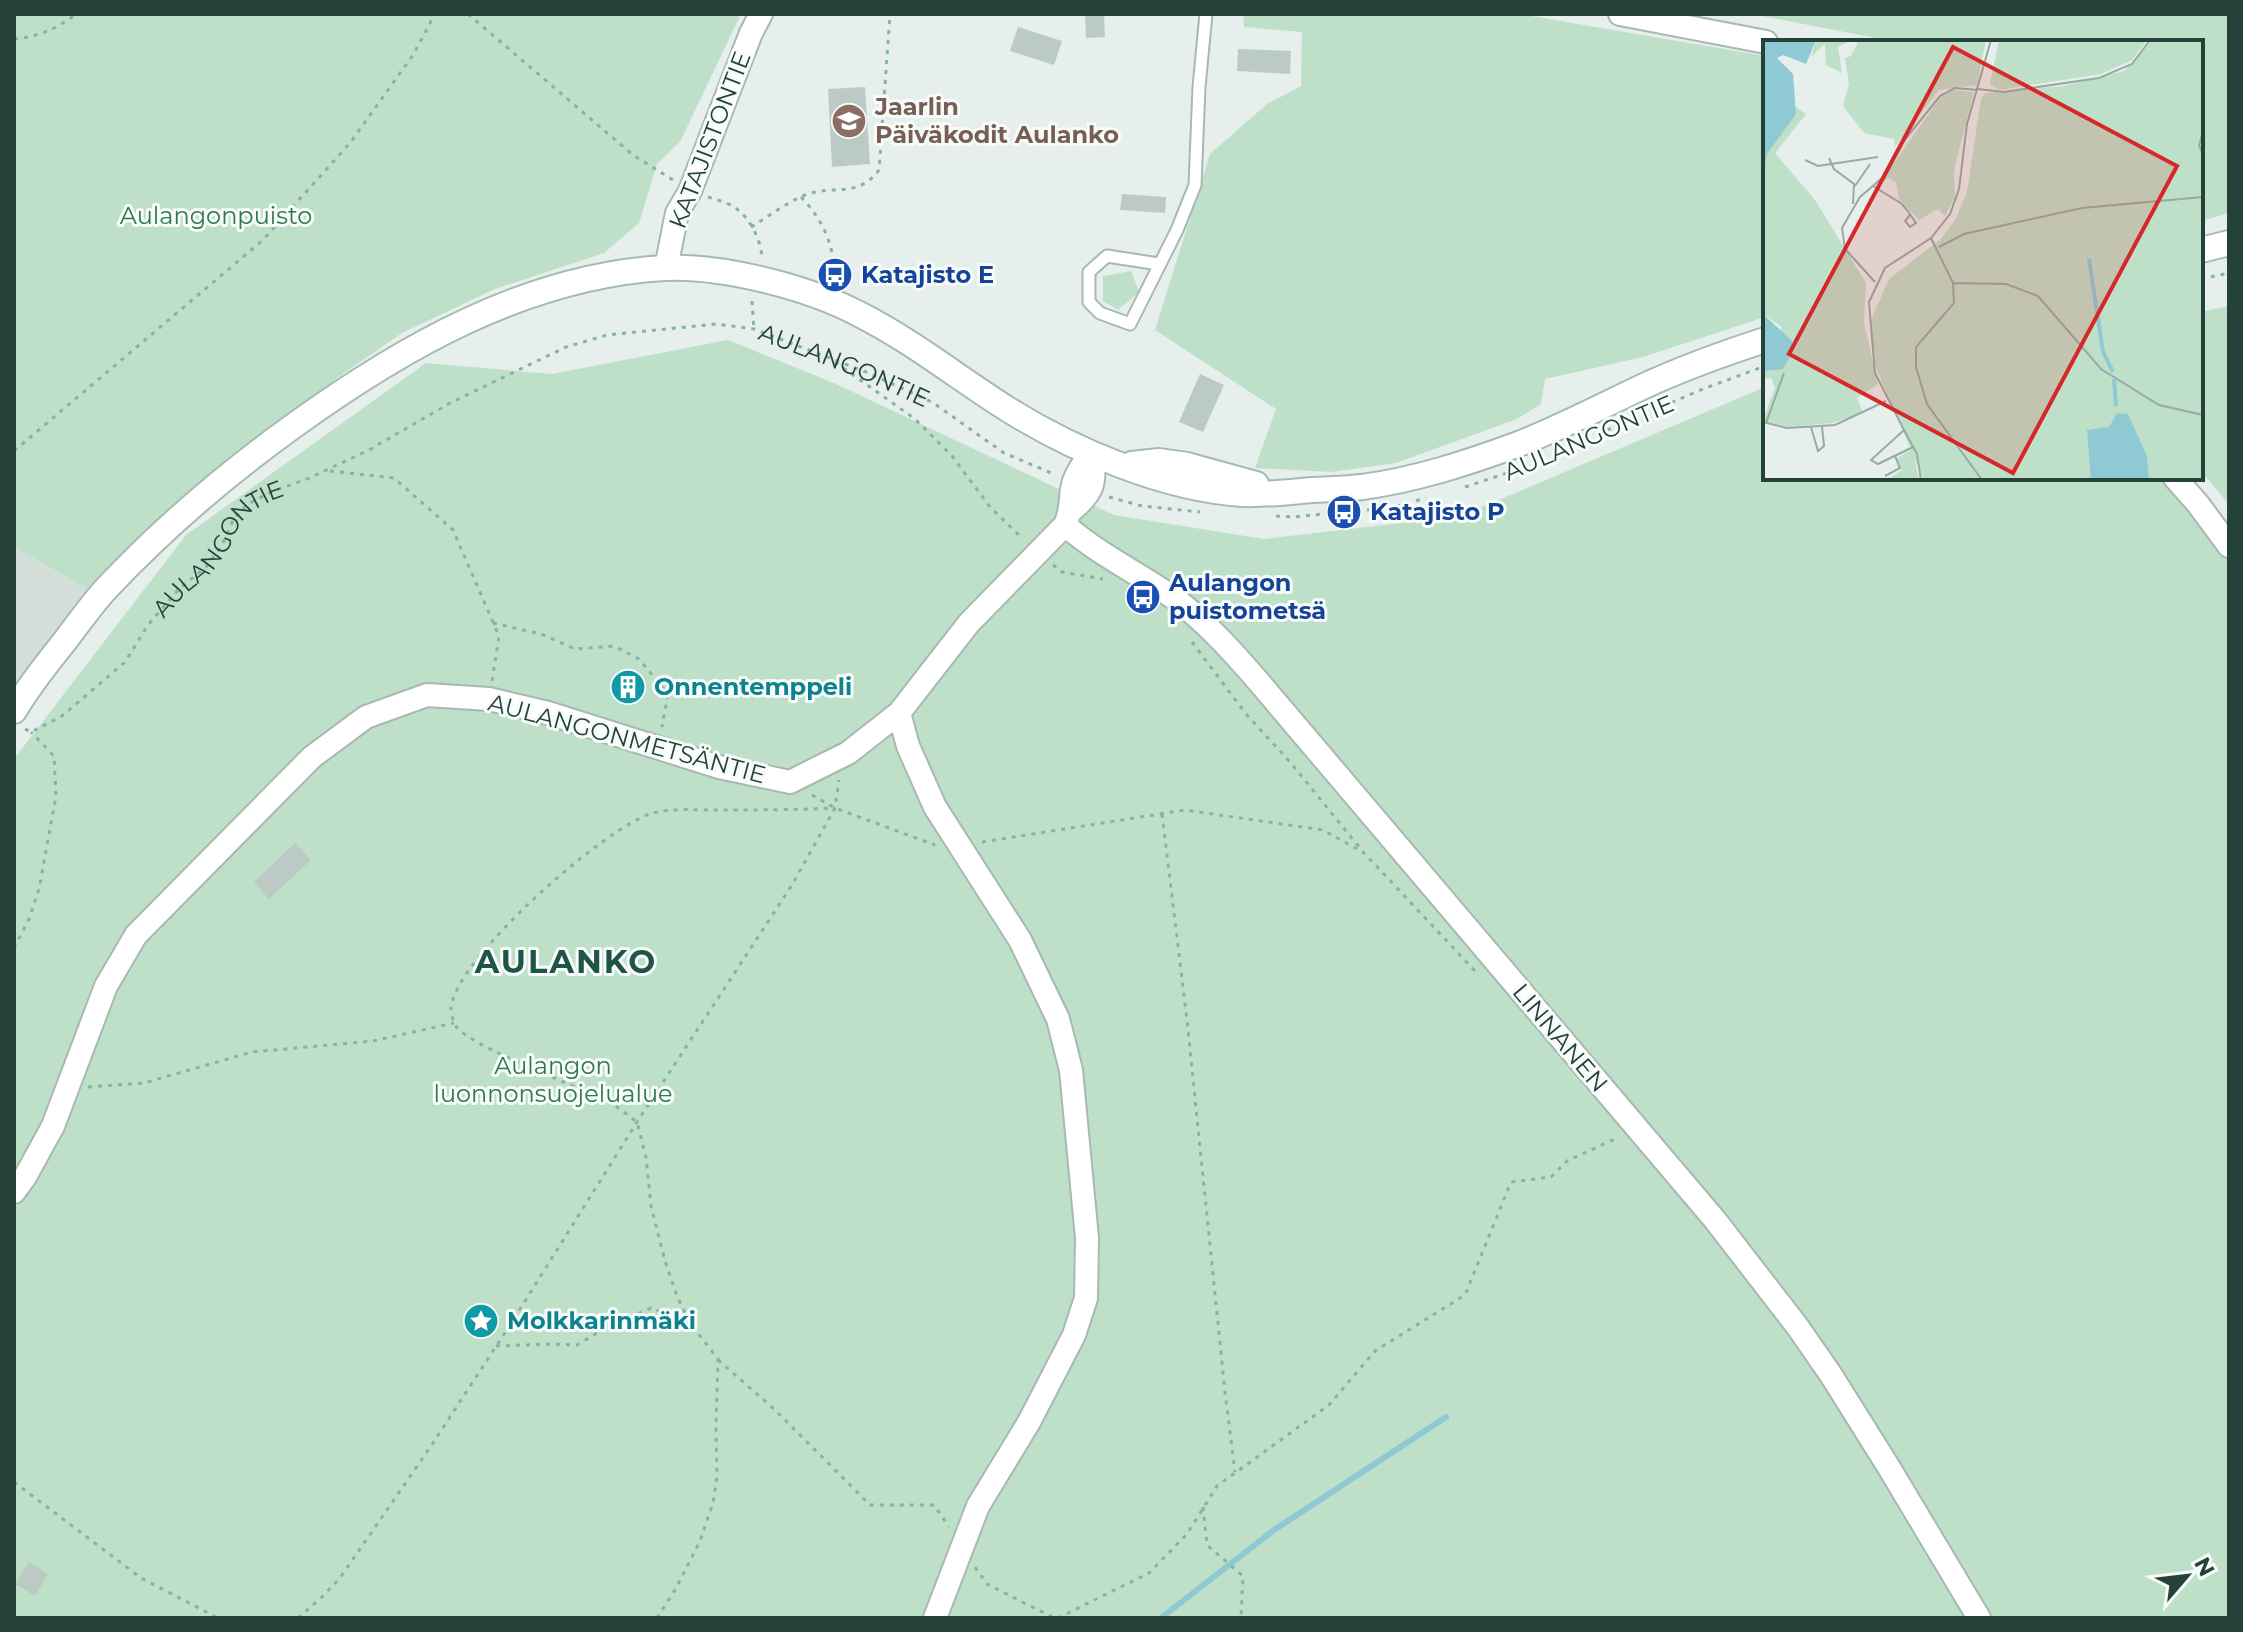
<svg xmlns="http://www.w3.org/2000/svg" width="2243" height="1632" viewBox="0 0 2243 1632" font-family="Montserrat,sans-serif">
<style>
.built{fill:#d4dfda}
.green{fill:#bfe0c8}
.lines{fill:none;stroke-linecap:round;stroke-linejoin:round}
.stream{stroke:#8ec9d4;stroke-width:6}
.building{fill:#bbcac4}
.lane-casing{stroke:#a8b8b2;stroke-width:15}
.street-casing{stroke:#a8b8b2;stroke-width:26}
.secondary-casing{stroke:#a4bbb3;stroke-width:28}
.path{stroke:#86b3a5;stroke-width:3;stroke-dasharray:4 6;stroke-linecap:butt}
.lane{stroke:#fff;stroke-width:11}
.street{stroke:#fff;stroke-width:22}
.secondary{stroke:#fff;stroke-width:24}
.labels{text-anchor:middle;stroke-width:6;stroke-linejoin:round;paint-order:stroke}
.education-label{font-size:24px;font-weight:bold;fill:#785e54;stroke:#f7fbf9;text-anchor:start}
.street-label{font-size:24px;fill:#24423a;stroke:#f7fbf9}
.park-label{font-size:24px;fill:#2d7a4b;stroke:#f7fbf9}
.transit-label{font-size:24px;font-weight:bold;fill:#164399;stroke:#f7fbf9;text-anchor:start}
.culture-label{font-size:24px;font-weight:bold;fill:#0d838f;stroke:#f7fbf9;text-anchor:start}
.district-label{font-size:32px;font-weight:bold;letter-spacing:2px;fill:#1f5548;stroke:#f7fbf9}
.inset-river{fill:none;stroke:#8ec9d4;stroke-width:4}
.inset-road{fill:none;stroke:#98aaa4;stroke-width:2}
.view{fill:#d62828;fill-opacity:0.15;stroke:#d62828;stroke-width:4}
.inset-edge{fill:none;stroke:#24423a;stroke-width:4}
</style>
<rect width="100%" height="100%" fill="#e6efeb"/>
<path class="built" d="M14,547L98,595L14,703Z"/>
<path class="green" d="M14,14H741L680,142L657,164L639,223L604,253L495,289L402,333L337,378L166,512L98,595L14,547Z
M1243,14H1519L1765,56V317L1643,357L1545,379L1541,404L1517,419L1396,463L1331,472L1255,468L1276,409L1155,330L1210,154L1267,104L1301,86L1302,32L1244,27Z
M1752,14H2229V213L2201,221V42H1896Z
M1131,271L1139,292L1118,310L1103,301V276Z
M2229,306V504L2201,471V312Z
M728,340L836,384L1114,515L1264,539L1461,516L1765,387V478H2169L2229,559V1618H14V759L186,535L426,363L552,374Z"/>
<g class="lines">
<path class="stream" d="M1161,1618L1274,1530L1446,1417"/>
</g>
<path class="building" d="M1085,14H1104L1105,37L1086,38Z
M1018,27L1062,41L1054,65L1010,51Z
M1238,49L1291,51L1290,74L1237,71Z
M865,87L870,164L832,167L828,89Z
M1122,194L1166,197L1165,213L1120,210Z
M1200,374L1224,385L1203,432L1179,422Z
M620 688a8 8 0 1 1 16 0a8 8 0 1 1-16 0Z
M295,843L311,860L269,899L254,882Z
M29,1562L48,1574L35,1596L15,1584Z"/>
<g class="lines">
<defs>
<path id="lane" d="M1159,264L1107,256L1089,272V302L1100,313L1130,324L1177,230L1195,185L1199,87L1206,14"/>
<path id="street" d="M1620,14L1766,42
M666,268L677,213L690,191L751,33L761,14
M2175,478L2198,504L2229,546
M1071,511C1094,492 1096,482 1092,454
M1065,525C1098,554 1138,573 1174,598C1206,622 1232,651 1258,681L1715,1220L1797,1326L1831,1375L1888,1466L1979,1618
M899,713L969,623L1065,525C1073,508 1069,496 1074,481C1078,470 1084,462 1092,454
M14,1192L25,1177L53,1126L106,986L136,935L312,757L366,717L427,695L489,699L548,713L719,767L790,782L848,753L899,713L908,746L935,807L1020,940L1058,1019L1071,1070L1087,1238L1086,1298L1074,1335L1029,1422L978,1506L935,1618"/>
<path id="secondary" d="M2201,250L2229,243
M1132,464L1159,461L1187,465L1256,484
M14,711C28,688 44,667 61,646C75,628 89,608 104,591C161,530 224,476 292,427C401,348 526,276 664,268C721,265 807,287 857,313C911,340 958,378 1009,410C1075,451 1165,489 1242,494C1265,495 1289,492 1312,490C1329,489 1346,489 1362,487C1415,480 1467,463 1516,445C1563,427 1607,403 1653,382C1689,366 1728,352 1765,340"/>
</defs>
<use href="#lane" class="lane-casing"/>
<use href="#street" class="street-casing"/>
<use href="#secondary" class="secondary-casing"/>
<g class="path">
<path d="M468,14L633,155L673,180"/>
<path d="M14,39C37,37 57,29 76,14"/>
<path d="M708,197C716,200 727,202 734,207C750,217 761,240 762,258"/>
<path d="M801,197C823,220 833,243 835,275"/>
<path d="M751,227C769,216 786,203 805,195C834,184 857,199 879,170L890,14"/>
<path d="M2201,279L2229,273"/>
<path d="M752,301L754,329"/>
<path d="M835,362L915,419L952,456L990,507L1023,539"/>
<path d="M1598,434L1703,389L1765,366"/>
<path d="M14,451L263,240L350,143L413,55L435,14"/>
<path d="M330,471L394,478L453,530L499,636L492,681"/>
<path d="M1465,487L1510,472"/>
<path d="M1109,497L1142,506L1200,512"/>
<path d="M1367,510L1394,507L1426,498"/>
<path d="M1276,516L1294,517L1352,511"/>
<path d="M1053,565L1062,572L1103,579"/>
<path d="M493,623L541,634L575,649L614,646L639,659L668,694L662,727"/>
<path d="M1192,642L1246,714L1290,762L1364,853L1476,972"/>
<path id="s1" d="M25,729L31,732L62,716L125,662L148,625L179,589L206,567L222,545L234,518L248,504L271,492L307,479L369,450L450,403L566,347L607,335L716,324L754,329L866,372L932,402L1004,453L1054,474"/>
<path d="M812,795L835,808L935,845"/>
<path d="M1162,814L1187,1020L1225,1392L1235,1472"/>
<path d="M982,842L1185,810L1323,830L1361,851"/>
<path d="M14,948L29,919L39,889L56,796L54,756L31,732"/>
<path d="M88,1087L144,1083L252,1052L373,1041L454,1023"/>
<path d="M496,1346L550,1344L577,1345L607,1327L651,1308L689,1323"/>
<path d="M718,1360L773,1408L870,1505H934L949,1527"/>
<path d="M14,1482L141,1578L218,1618"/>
<path d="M1203,1507L1207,1545L1243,1576L1241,1618"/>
<path d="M975,1567L987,1584L1054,1618"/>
<path d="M298,1618L323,1596L340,1578L431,1446L510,1325L637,1122L792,885L835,808L839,780"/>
<path d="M657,1618L675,1590L700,1541L713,1503L717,1476L716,1425L718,1359L690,1323L677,1296L665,1261L651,1206L646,1157L637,1122C629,1116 621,1109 612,1104C584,1088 467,1046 455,1025C453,1021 451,1013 451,1008C454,960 607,825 653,813C671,808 695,810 714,810C754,810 795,810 835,808"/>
<path d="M1058,1618L1149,1573L1187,1534L1217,1486L1329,1405L1375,1351L1465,1295L1511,1182L1551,1177L1567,1161L1619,1137"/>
</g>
<use href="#lane" class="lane"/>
<use href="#street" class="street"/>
<use href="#secondary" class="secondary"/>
</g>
<defs>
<symbol id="school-disc" viewBox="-11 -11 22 22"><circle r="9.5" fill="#8d6e63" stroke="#f7fbf9"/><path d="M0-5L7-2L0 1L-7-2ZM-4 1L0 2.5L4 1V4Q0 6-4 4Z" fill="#fff"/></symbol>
<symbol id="bus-disc" viewBox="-11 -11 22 22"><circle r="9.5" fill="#1a4fb4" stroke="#f7fbf9"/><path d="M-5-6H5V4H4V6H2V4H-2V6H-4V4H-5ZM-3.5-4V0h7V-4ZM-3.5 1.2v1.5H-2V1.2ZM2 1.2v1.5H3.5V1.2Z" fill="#fff"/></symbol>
<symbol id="building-disc" viewBox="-11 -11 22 22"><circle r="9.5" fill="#0f9aa8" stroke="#f7fbf9"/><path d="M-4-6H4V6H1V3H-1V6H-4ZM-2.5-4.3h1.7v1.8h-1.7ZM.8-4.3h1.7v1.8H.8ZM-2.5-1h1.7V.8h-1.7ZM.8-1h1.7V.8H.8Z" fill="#fff"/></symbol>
<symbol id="sight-disc" viewBox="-11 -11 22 22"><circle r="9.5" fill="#0f9aa8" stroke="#f7fbf9"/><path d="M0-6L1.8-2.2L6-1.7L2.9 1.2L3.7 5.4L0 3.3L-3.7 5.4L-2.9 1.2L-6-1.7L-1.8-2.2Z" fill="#fff"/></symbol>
</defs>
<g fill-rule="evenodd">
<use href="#school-disc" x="829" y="101" width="40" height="40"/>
<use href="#bus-disc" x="815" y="255" width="40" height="40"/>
<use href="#bus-disc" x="1324" y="492" width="40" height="40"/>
<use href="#bus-disc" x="1123" y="577" width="40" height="40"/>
<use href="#building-disc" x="608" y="667" width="40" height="40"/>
<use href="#sight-disc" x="461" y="1301" width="40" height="40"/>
</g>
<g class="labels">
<g class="education-label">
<text x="875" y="115">Jaarlin<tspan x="875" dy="28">Päiväkodit Aulanko</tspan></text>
</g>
<g class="street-label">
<text transform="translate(710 140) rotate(-69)" y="8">KATAJISTONTIE</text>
<text dy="8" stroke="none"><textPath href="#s1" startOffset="970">AULANGONTIE</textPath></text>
<text transform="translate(1589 438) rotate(-23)" y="8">AULANGONTIE</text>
<text dy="8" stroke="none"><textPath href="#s1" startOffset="274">AULANGONTIE</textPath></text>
<text transform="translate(627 739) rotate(15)" y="8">AULANGONMETSÄNTIE</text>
<text transform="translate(1560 1038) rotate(50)" y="8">LINNANEN</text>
</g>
<g class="park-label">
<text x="216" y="224">Aulangonpuisto</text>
<text x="553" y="1074">Aulangon<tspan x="553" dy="28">luonnonsuojelualue</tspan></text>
</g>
<g class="transit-label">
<text x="861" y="283">Katajisto E</text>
<text x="1370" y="520">Katajisto P</text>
<text x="1169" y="591">Aulangon<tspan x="1169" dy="28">puistometsä</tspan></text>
</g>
<g class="culture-label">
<text x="654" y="695">Onnentemppeli</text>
<text x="507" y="1329">Molkkarinmäki</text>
</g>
<g class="district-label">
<text x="566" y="973">AULANKO</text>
</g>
</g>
<g transform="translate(1763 40)">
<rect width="440" height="440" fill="#e6efeb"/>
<path d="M53,0H89L75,7L79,33L63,25L62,4L48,17ZM96,0H223L214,45L176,50L132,107L131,99L101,93L80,66L86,44L82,18L88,16ZM236,0H384L369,20L338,34L237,50L227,44ZM389,0H440V440H161L113,328L107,282L126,239L178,199L192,180L204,152L218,59L222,53L300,46L361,31ZM191,50L211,52L191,130L192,157L182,176L175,169L156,180L136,159L133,142L126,138L116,144L177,58ZM33,67L43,74L12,113L52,160L103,243L101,283L115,344L94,358L100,373L69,383L26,387L0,381L12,347L8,338H0V331L19,287L0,274V138L4,114ZM150,409L156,440H124L139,430L134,418Z" fill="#bfe0c8"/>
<path d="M0,0H53L43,24L20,15L14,18L30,34L33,74L4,114L0,138ZM0,274L29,301L30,311L20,329L0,331ZM354,373L365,374L384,416L386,440H328L324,390L346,387Z" fill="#8ec9d4"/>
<path class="inset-river" d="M326,219L340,312L350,332M351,339L353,366"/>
<path class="inset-road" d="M215,49L241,52L336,38L369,24L387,0M440,91L436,106L440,114M66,118L71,129L91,144L90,164M42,120L55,126L115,117M92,146L107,124M110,146L139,164L144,170L153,183L147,187L142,181L147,175M168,198L190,243M176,207L201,194L319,168L440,157M112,242L82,209L79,188L97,157L119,138L135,108L177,56L192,48L215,50M0,382L24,388L72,385L123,361M3,383L21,333M48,387L55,411L61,406L59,386M141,390L154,414L158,440M150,407L115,424L108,420L141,390L112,333L106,262L122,228L168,198L187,174L196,149L204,84L228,0M122,436L137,428L132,416M219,440L164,364L153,327V307L191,263L190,243L243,244L275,256L338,329L396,365L440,375"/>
<path class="view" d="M190,7L414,126L250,433L26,314Z"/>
<rect width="440" height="440" class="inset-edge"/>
</g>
<rect width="2243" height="1632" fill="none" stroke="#24423a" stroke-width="32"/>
<g transform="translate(2187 1576) rotate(62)" stroke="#f7fbf9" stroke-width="6" paint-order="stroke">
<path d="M0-6L14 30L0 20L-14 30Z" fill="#24423a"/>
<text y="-12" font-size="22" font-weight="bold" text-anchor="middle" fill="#24423a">N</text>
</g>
</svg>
